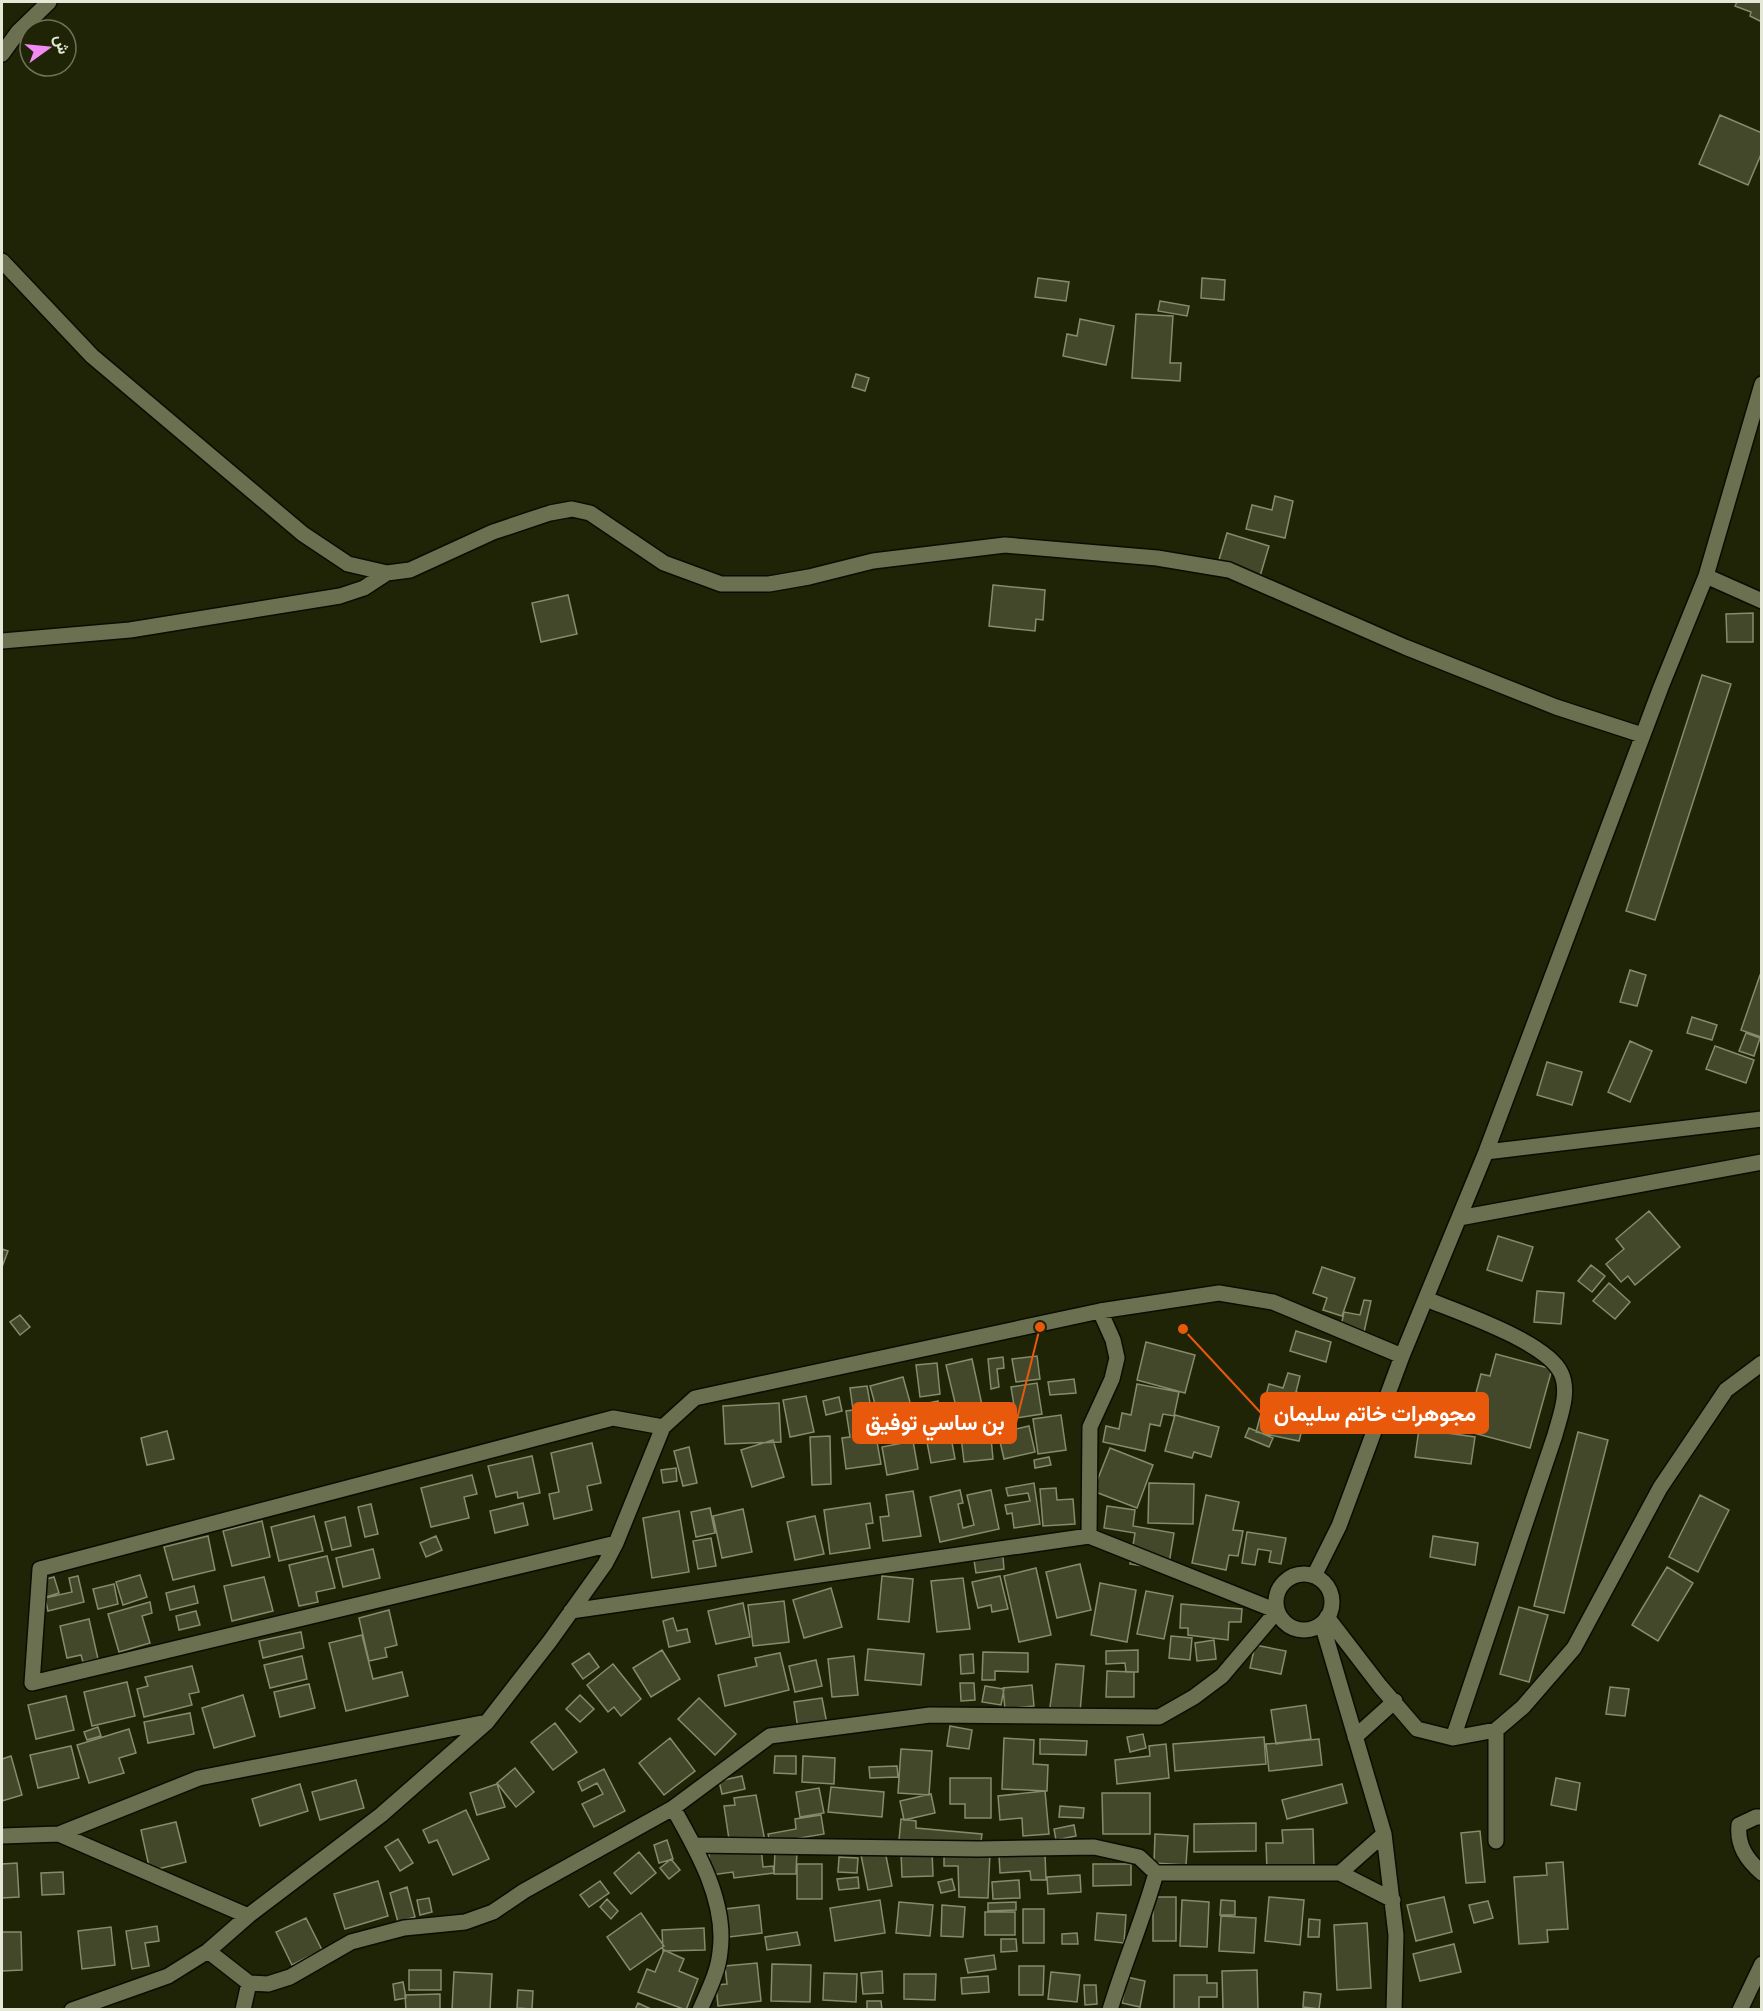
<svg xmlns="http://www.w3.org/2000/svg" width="1763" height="2011" viewBox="0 0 1763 2011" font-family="Manrope,Vazirmatn,sans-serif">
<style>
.building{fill:#43482a;stroke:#858b6b;stroke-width:1.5}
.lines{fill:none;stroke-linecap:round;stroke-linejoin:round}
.minor-casing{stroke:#0a0d00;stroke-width:18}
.minor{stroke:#6b7051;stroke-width:15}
.leader{fill:none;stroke:#e8590c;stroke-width:2}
.callout-dot{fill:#e8590c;stroke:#202407;stroke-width:2}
.callout{fill:#e8590c;stroke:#e8590c;stroke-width:2}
.callout-label{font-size:22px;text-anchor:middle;font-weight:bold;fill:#fff}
</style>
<rect width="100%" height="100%" fill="#202407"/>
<path class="building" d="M1737,2H1762V22L1750,16L1751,12L1735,6Z
M1720,115L1762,133V152L1748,185L1699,164Z
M1038,278L1069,282L1066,301L1035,297Z
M1202,278L1225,280L1224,300L1201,298Z
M1160,301L1189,306L1187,316L1158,311Z
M1136,314L1173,316L1170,363H1181L1180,381L1132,378Z
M1080,319L1114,326L1106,365L1063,356L1067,334L1077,336Z
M856,374L869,378L865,391L852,387Z
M1275,496L1293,501L1285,538L1246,529L1252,505L1272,510Z
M1227,533L1269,546L1258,583L1216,570Z
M993,585L1045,590L1043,620L1036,619L1035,631L989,626Z
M568,595L577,634L541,642L532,603Z
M1753,613V642H1727L1726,614Z
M1702,675L1731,684L1655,920L1626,911Z
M1630,970L1646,975L1637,1006L1620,1002Z
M1760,975L1762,976L1761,1037L1741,1030Z
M1692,1017L1717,1025L1712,1040L1687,1033Z
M1746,1033L1760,1038L1754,1056L1739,1051Z
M1630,1041L1652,1051L1630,1102L1608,1092Z
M1715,1046L1754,1060L1746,1083L1706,1069Z
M1547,1062L1582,1072L1572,1105L1537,1095Z
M1649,1211L1680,1247L1635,1285L1628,1276L1621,1282L1606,1264L1624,1249L1616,1239Z
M1498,1236L1533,1247L1522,1281L1487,1270Z
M2,1249L8,1251L2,1267Z
M1591,1265L1605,1276L1592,1292L1578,1281Z
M1322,1267L1355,1278L1342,1316L1323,1310L1327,1298L1313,1293Z
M1609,1283L1630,1302L1615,1319L1593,1301Z
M1537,1291L1564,1293L1561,1324L1534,1322Z
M1364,1300L1371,1301L1362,1341L1339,1336L1344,1312L1360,1315Z
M20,1315L30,1327L20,1335L10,1322Z
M1296,1331L1331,1342L1326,1362L1290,1351Z
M1146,1342L1195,1355L1185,1393L1137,1380Z
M1496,1354L1552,1369L1530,1448L1466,1431L1481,1374L1490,1376Z
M1037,1356L1040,1379L1016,1382L1012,1359Z
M1003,1357L1004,1368L997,1369L999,1387L991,1389L988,1359Z
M972,1359L982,1405L957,1411L946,1365Z
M937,1363L940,1394L920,1397L916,1365Z
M1288,1373L1300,1376L1296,1392L1311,1396L1299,1441L1256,1432L1269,1384L1283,1388Z
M903,1377L913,1413L880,1422L870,1386Z
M1074,1379L1076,1393L1050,1395L1048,1382Z
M1037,1383L1042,1414L1016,1418L1011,1387Z
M1137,1384L1179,1392L1174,1416L1163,1414L1160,1426L1150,1424L1145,1451L1103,1442L1106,1426L1119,1429L1122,1413L1131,1415Z
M867,1386L881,1464L846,1469L842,1438L850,1437L846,1411L853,1410L850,1388Z
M806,1396L814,1432L790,1437L783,1400Z
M839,1397L842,1411L826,1415L823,1401Z
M938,1401L942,1422L948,1421L955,1459L931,1463L923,1422L914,1424L910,1407Z
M779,1403L781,1442L725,1444L723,1406Z
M1061,1415L1066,1450L1038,1454L1033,1419Z
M1175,1415L1219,1427L1211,1457L1194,1452L1192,1458L1165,1451Z
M989,1417L993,1459L964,1462L959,1420Z
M911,1424L914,1438L890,1443L888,1429Z
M1029,1426L1035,1452L1004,1459L998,1433Z
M1249,1428L1273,1438L1269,1447L1245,1437Z
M1419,1429L1475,1437L1471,1464L1415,1457Z
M167,1431L174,1459L147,1465L141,1438Z
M1578,1432L1608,1440L1564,1613L1534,1606Z
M830,1436L831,1484L812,1485L810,1437Z
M773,1440L784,1477L752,1487L741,1450Z
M913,1441L918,1469L887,1475L882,1447Z
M592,1443L601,1483L587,1486L592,1510L554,1519L549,1494L559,1492L551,1453Z
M689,1447L697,1483L683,1486L674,1451Z
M1110,1448L1153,1465L1137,1508L1093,1491Z
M532,1456L540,1493L518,1498L517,1492L496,1497L488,1466Z
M1049,1457L1051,1465L1035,1468L1034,1460Z
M676,1468L677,1481L663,1483L661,1470Z
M472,1475L477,1494L464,1497L469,1518L431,1527L421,1488Z
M1034,1483L1040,1524L1014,1528L1012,1513L1007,1514L1005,1505L1030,1501L1028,1493L1008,1496L1006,1488Z
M1149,1483L1194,1484L1193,1524L1148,1523Z
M1056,1488L1057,1500L1073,1499L1075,1524L1043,1526L1040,1489Z
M960,1490L963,1503L958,1504L963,1528L974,1525L967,1495L991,1490L999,1529L940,1542L930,1497Z
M913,1491L921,1536L883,1541L880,1517L889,1516L886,1495Z
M1206,1495L1239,1502L1233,1530L1243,1531L1238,1556L1229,1555L1226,1570L1192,1563Z
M1700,1495L1729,1510L1698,1572L1669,1557Z
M523,1503L528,1525L495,1533L490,1511Z
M870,1503L873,1523L866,1524L870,1548L830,1554L824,1510Z
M371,1504L378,1534L365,1537L358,1507Z
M1107,1506L1135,1510L1133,1526L1174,1533L1168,1570L1130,1564L1135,1533L1104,1528Z
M710,1508L715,1533L696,1537L691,1512Z
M743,1509L752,1552L722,1558L713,1516Z
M679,1511L689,1572L652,1578L643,1518Z
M314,1516L323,1551L279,1561L271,1527Z
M815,1516L824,1554L795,1560L787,1522Z
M345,1517L351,1546L332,1550L325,1522Z
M262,1521L270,1557L232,1566L223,1531Z
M1247,1532L1286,1538L1281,1564L1269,1562L1271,1551L1258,1549L1255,1565L1242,1563Z
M208,1536L215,1570L173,1580L164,1547Z
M436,1536L442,1550L426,1557L420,1543Z
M1433,1536L1478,1543L1475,1565L1430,1557Z
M711,1538L716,1566L698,1569L693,1541Z
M373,1549L380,1578L343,1587L336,1558Z
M327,1556L335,1588L316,1592L318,1602L299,1606L289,1565Z
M1003,1557L1004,1569L976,1573L974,1560Z
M1080,1564L1091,1610L1057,1618L1046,1572Z
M1667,1567L1693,1583L1658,1641L1632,1625Z
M1036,1568L1051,1635L1019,1642L1004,1576Z
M140,1575L147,1597L123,1605L116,1582Z
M78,1576L84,1602L48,1611L45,1598L72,1592L69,1578Z
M882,1576L913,1579L909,1622L878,1619Z
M1000,1576L1008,1609L992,1612L991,1605L978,1608L972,1582Z
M54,1577L59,1593L43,1598L39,1581Z
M264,1577L273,1611L232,1621L224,1586Z
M963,1578L970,1629L937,1632L931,1581Z
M1100,1583L1136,1590L1127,1642L1091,1635Z
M114,1584L118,1604L98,1609L93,1589Z
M194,1586L198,1603L170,1610L166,1593Z
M831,1588L842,1627L804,1638L793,1600Z
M1146,1591L1173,1596L1164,1639L1137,1634Z
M784,1601L789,1642L753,1646L748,1605Z
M150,1602L152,1613L142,1616L150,1643L119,1652L108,1614Z
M743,1603L750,1637L716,1644L708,1611Z
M1181,1604L1242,1609L1241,1622H1229L1228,1640L1188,1635V1628H1180Z
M1519,1607L1548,1615L1529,1682L1500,1674Z
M389,1610L397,1645L385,1648L387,1657L369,1661L359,1618Z
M196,1611L200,1625L179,1630L176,1616Z
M673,1618L677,1631L687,1629L690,1642L669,1647L663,1621Z
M89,1619L98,1659L83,1662L81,1655L67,1658L60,1626Z
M301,1632L304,1648L263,1658L259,1641Z
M362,1635L373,1679L402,1672L408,1696L346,1711L329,1643Z
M1171,1636L1192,1638L1190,1660L1169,1658Z
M1214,1640L1216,1659L1197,1661L1195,1643Z
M1255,1645L1286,1651L1281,1674L1250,1668Z
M868,1649L924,1654L921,1685L865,1680Z
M662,1650L680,1679L651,1697L633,1668Z
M1138,1650V1672H1126L1125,1663L1106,1664V1651Z
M983,1652L1028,1653V1672L995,1671V1680H982Z
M589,1653L599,1667L583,1679L572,1664Z
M780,1653L789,1690L725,1706L718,1675L757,1666L755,1658Z
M973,1654L974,1673L961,1674L960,1655Z
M302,1656L307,1679L270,1688L264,1665Z
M854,1656L858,1695L832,1697L828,1659Z
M816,1660L822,1686L795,1692L789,1666Z
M613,1664L641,1699L621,1716L614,1707L608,1712L587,1685Z
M1056,1664L1084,1666L1079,1724L1048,1721Z
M192,1666L199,1692L189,1694L192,1705L144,1717L137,1689L148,1686L145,1677Z
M1107,1671L1134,1672V1697H1106Z
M127,1682L135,1716L92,1726L84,1692Z
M960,1683H974L975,1700L961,1701Z
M309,1684L315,1708L280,1717L274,1692Z
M1032,1685L1034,1706L1005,1709L1003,1688Z
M985,1686L1004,1689L1001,1705L982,1702Z
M1610,1687L1629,1689L1625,1716L1606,1714Z
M243,1695L255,1736L214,1748L202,1708Z
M580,1695L594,1709L580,1722L566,1709Z
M66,1696L74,1730L36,1739L28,1705Z
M699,1698L736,1734L715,1755L678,1719Z
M822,1698L827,1724L798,1729L794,1702Z
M1306,1705L1311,1739L1276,1744L1271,1710Z
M190,1713L194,1734L148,1743L144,1722Z
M555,1723L577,1752L553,1770L531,1742Z
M950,1726L972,1730L969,1749L947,1746Z
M98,1727L101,1736L87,1740L84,1732Z
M129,1729L136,1753L119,1758L124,1773L89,1783L77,1745Z
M1143,1734L1146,1748L1130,1752L1127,1737Z
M1264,1737L1266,1764L1175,1771L1173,1744Z
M670,1738L695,1771L664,1795L639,1763Z
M1004,1738L1034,1740L1033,1764L1048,1765L1047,1791L1002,1789Z
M1040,1739L1087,1741L1086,1755L1040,1754Z
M1319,1739L1322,1765L1269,1771L1266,1744Z
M1166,1744L1169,1778L1117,1784L1115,1760L1150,1756L1149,1746Z
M71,1746L79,1778L38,1788L30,1755Z
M901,1749L932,1751L929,1795L898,1793Z
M11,1756L22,1795L2,1801V1759Z
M775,1756H796V1774L774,1773Z
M803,1756L835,1758L834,1784L802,1782Z
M897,1766L898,1777L870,1778L869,1767Z
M515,1768L534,1792L516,1807L497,1783Z
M604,1769L625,1811L594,1827L582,1804L603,1794L597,1783L582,1791L578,1782Z
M742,1776L745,1789L722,1794L719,1781Z
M950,1778H991V1818H965V1804H950Z
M1556,1778L1580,1783L1576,1810L1551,1805Z
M356,1780L364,1808L320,1820L312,1792Z
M300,1784L308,1811L260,1826L252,1799Z
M497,1784L505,1807L477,1815L470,1793Z
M1342,1784L1347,1803L1287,1819L1282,1800Z
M831,1787L884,1792L882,1817L828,1812Z
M819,1788L824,1813L800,1817L796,1792Z
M1045,1791L1049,1834L1023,1836L1022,1818L1000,1820L998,1796Z
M1102,1793H1150V1834H1103Z
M931,1794L935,1813L904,1820L900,1801Z
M756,1795L765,1841L730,1846L724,1806L735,1805L734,1798Z
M1060,1806L1084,1808L1083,1818L1059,1817Z
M466,1810L489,1859L453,1875L437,1840L429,1843L423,1830Z
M821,1815L824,1834L770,1843L768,1834L796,1829L795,1819Z
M901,1819L916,1821V1828L982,1834L980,1848L899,1840Z
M176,1822L186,1862L150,1871L141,1830Z
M1256,1823V1851L1194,1852V1824Z
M1074,1825L1076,1836L1056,1840L1054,1829Z
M1313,1829L1314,1868L1267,1870L1266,1843H1283L1282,1830Z
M1480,1831L1485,1882L1466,1883L1461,1833Z
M1155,1834L1188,1836L1186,1865L1154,1863Z
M398,1839L413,1863L400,1871L385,1847Z
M667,1840L673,1859L659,1863L654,1845Z
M708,1846L761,1847L763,1867L773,1866L774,1873L734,1878L733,1872L711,1875Z
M775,1850L797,1851L796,1874H774Z
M885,1851L892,1886L868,1890L861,1855Z
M932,1851L933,1876L902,1877L901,1852Z
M944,1851L990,1852L988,1898L959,1897L958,1866H944Z
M639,1852L656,1873L631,1894L614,1873Z
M1045,1853L1046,1880H1031L1030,1871L1000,1873L999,1855Z
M839,1857L858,1858L857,1873L838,1872Z
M671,1859L680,1870L669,1879L660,1868Z
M1563,1862L1568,1929L1547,1930L1548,1942L1519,1944L1514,1877L1547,1875L1546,1863Z
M17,1863L19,1897L2,1898V1864Z
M797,1864H822V1899H797Z
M1093,1864H1131V1885L1093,1886Z
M63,1872L64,1894L42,1895L41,1873Z
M1080,1875L1081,1892L1048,1894L1047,1877Z
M858,1877L859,1888L839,1890L837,1879Z
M952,1879L955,1890L941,1893L938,1882Z
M1019,1880L1020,1898L993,1899L992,1882Z
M378,1881L388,1916L345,1929L334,1894Z
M600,1881L609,1893L589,1907L580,1895Z
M407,1887L415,1917L398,1922L390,1893Z
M1153,1897H1176V1941H1153Z
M1269,1897L1304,1900L1300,1945L1265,1941Z
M1444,1897L1452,1932L1416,1941L1407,1905Z
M429,1898L432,1912L420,1915L417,1900Z
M607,1899L618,1911L611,1919L600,1907Z
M880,1900L885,1933L835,1941L830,1908Z
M1182,1900L1209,1902L1207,1947L1180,1946Z
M1221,1900L1235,1901V1915H1220Z
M1488,1901L1493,1918L1474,1923L1469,1905Z
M899,1902L933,1905L930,1936L896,1933Z
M1016,1902V1910L988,1911V1903Z
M759,1905L762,1933L729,1937L725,1909Z
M942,1905L965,1907L963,1937L941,1936Z
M1023,1909H1044V1943H1023Z
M985,1912H1015V1935H985Z
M641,1913L664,1946L630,1970L607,1937Z
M1097,1913L1126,1915L1124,1943L1095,1940Z
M1221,1916L1256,1918L1254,1953L1219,1951Z
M306,1918L322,1950L292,1965L276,1932Z
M1309,1919L1320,1920L1319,1937H1308Z
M1367,1923L1371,1988L1337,1990L1334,1925Z
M157,1926L159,1941L145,1943L149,1966L132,1969L126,1931Z
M111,1927L115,1965L82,1969L78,1931Z
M704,1928L705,1950L663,1951L662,1930Z
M2,1932H21L22,1970L2,1971Z
M797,1932L800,1945L767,1950L765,1937Z
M1077,1933L1078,1944H1062V1934Z
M1001,1939H1016L1017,1951L1001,1952Z
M1454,1944L1461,1972L1420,1981L1413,1954Z
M664,1950L684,1959L679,1971L698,1979L686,2010L638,1992L647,1969L655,1972Z
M994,1955L996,1969L968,1973L965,1959Z
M757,1963L761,2001L718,2006L716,1985L727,1984L725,1966Z
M772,1964L811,1965L810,2002L771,2001Z
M1019,1966H1044L1043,1995H1019Z
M409,1970H441V1990H409Z
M1257,1970L1258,2010H1223L1222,1971Z
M882,1971L883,1993L863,1994L861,1973Z
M454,1972L492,1974L490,2010H452Z
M1051,1972L1080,1975L1077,2002L1048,1999Z
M824,1973L857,1974L856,2002L823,2000Z
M904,1974H936L935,2000L904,1999Z
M1174,1975H1207V1983H1217V1997H1199V2010H1174Z
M988,1976L989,1992L962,1994L961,1978Z
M1127,1977L1145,1981L1140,2007L1122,2003Z
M403,1982L406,1998L395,2000L393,1984Z
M1084,1985H1096L1097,2004L1085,2005Z
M518,1990L533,1991L532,2009L517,2008Z
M1304,1992L1321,1994L1319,2009L1303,2007Z
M440,1994V2010H406L405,1995Z
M867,2001H881L882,2010H867Z
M638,2003L653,2010H635Z"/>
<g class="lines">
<defs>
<path id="minor" d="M2,54L18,32L49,2
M2,261L92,356L303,534L348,564L387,573L410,570L493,532L550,513L572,509L590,513L664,563L721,584H769L809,577L873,561L1005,545L1157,558L1229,570L1405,647L1556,707L1642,735
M1706,576L1762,601
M2,641L130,630L340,596L364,588L387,573
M1486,1152L1762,1119
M1459,1218L1762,1162
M1426,1299C1458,1312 1547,1342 1561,1373C1570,1392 1560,1416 1555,1435L1453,1738
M1089,1536L1090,1427L1112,1379L1117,1358L1113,1340L1100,1311
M616,1543L32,1683L40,1569L613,1418L663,1427
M1276 1602a28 28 0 1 1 56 0a28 28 0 1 1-56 0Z
M1314,1576L1339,1526L1402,1356L1486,1152L1661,687L1706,576L1762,384
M571,1611L1089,1536L1277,1611L1222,1676L1194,1697L1159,1717L930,1715L770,1736L673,1808
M1327,1617L1380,1686L1417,1729L1453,1738L1496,1730L1523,1707L1574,1648L1660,1488L1726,1390L1762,1363
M1322,1624L1384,1834L1396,1935L1394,2010
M1355,1737L1395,1701
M1762,1817H1756L1739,1825C1737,1845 1746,1859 1762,1873
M59,1834L199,1778L487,1722
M2,1836L59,1834L248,1916
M1496,1841V1730
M694,1845L978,1849L1094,1847L1139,1857L1156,1873C1143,1920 1124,1963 1110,2010
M1156,1873H1340L1384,1834
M1340,1873L1393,1900
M208,1951L249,1983L268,1984L290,1977L351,1942L404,1928L465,1922L493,1912L524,1891L673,1808C697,1850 727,1902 720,1952C718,1973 708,1991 700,2010
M72,2010L168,1976L208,1951L248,1916L381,1815L487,1722L550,1641L605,1564L616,1543L663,1427L695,1398L1100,1311L1219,1293L1273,1302L1402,1356
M243,2010L249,1983
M1740,2010L1762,1964"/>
</defs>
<use href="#minor" class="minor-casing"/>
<use href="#minor" class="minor"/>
</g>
<path class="leader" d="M1183 1329L1261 1413M1040 1327L1016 1423"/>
<g class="callout-dot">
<circle cx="1183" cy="1329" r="6"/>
<circle cx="1040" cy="1327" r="6"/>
</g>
<g class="callout">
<rect x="1261" y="1393" width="227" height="40" rx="6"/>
<rect x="853" y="1403" width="163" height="40" rx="6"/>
</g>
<g class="callout-label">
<text x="1375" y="1421">مجوهرات خاتم سليمان</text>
<text x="935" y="1430">بن ساسي توفيق</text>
</g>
<rect width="1763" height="2011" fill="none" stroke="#e5e8d7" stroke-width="6"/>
<g transform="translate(48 48) rotate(75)"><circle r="28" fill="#202407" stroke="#6f725a" stroke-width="1.5"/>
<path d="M0-4.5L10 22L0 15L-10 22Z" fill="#f28af3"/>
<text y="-9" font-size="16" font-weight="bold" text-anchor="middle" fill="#e5e8d7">ش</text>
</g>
</svg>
